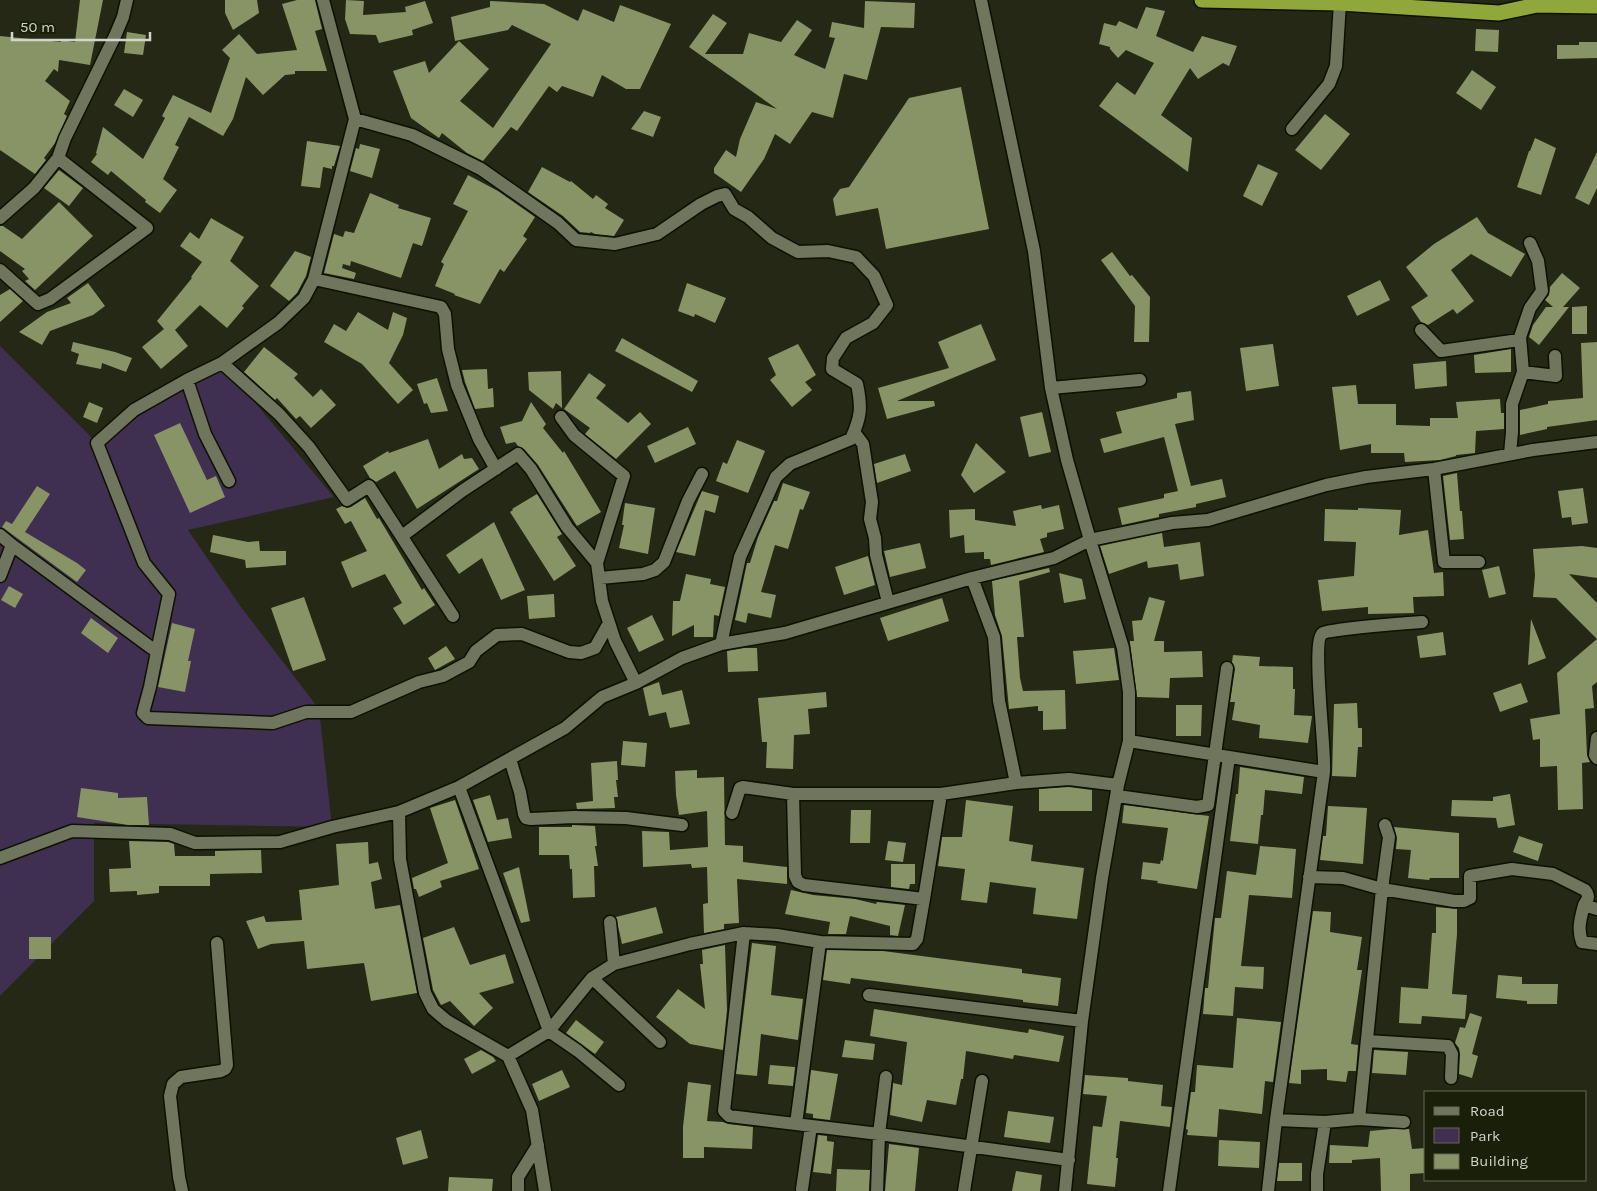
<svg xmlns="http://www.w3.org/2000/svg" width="1597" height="1191" viewBox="0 0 1597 1191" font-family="Karla,sans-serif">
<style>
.green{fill:#3f2f50}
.building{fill:#899466}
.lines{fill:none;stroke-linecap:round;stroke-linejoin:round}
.street-casing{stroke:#0d1101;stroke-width:15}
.highway-casing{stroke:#0d1101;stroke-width:18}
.street{stroke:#70765e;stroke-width:12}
.highway{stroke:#91a63b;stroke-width:15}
</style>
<rect width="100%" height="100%" fill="#242814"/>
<path class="green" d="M0,346L97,443L222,363L334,497L188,530L241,607L319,709L332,827L94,823V901L0,996Z"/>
<path class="building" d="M80,0H103L90,65L59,60L58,72L54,69L45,81L70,101L64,114L67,116L55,143L44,158L46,160L35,174L0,150V36L61,42V40L75,42Z
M225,0H257L259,13L233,30L225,13Z
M297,0H315L322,29L315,31L327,71H295V74L285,75L263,95L246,77L233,119L223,136L189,117L175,145L179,147L163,179L177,190L160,213L145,202L146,200L111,171L108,175L91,162L97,154L96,153L103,127L143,159L165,118L162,116L173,95L211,113L230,58L222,50L239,34L257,54L297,50L282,4Z
M346,0L364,1L363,15L406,12L405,7L425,1L433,23L412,30L413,35L379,43L376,35L350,34L345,19Z
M490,1L544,4L578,21L583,9L614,22L620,5L671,24L640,89H626L602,75L593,97L562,86L557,92L549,86L517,131L511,127L483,161L467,153L442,133L439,138L411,118L393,71L425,61L429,73L459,41L489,69L460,101L493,128L551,44L512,25L508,30L455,41L451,17L490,7Z
M865,1L915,3L914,28L881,27L867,80L844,74L833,118L812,112L790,144L775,134L764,159L741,192L714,173V168L726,150L736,157L740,139L756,102L777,109L689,47L713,14L727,23L705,54H743L749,33L781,42L797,20L812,30L794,55L825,69L835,38L829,37L832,22L864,28Z
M1146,7L1165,11L1156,36L1193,52L1202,36L1237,46L1229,66L1223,63L1198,79L1190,68L1161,115L1192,138L1188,172L1099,106L1117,82L1135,95L1154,63L1126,50L1118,58L1110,49V47L1099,44L1104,23L1116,26L1119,21L1137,29Z
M1476,29L1499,30L1498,52L1475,51Z
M127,32L146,35L143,55L124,53Z
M1579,42H1597V58L1557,59V45H1579Z
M1472,70L1496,87L1481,110L1456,93Z
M961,87L989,229L886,249L878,208L836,216L833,199L840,189L849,187L909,98Z
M124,89L143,100L133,117L114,105Z
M644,111L661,117L653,137L631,129Z
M1325,114L1350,134L1321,170L1295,150Z
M1535,138L1556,148L1541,195L1517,187L1529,151H1530Z
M307,141L340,146L334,166H332V169L323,167L320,188L301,186Z
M360,144L380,149L372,178L350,171L356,148L359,149Z
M1597,152V188L1589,205L1575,198Z
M1258,164L1278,173L1262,206L1243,196Z
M542,167L570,182L571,181L593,199L596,195L608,204L605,208L624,220L614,236L595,234L591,232L590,233L580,232L563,216L528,192Z
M59,170L83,188L69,206L44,188Z
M468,175L498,191L535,217L523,236L527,239L504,272L500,269L480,304L454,295L455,294L435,286L444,264L441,262L468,211L453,204Z
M370,193L399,205L398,208L431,218L422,246L413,243L401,278L351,261L350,266L343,264L342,268L356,273L354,279L324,273L334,234L343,237L345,231L354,233Z
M59,202L93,236L35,290L25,281L29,279L22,271L25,269L0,251V226H3L22,239Z
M1477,217L1488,233L1525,254L1511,277L1471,254L1451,270L1474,301L1457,314L1453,309L1428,325L1421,322L1411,307L1428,296L1406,267L1434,244Z
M211,218L244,237L230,261L259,286L242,306L244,308L227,328L200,305L175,330L188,346L161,369L142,347L164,329L157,321L192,278L191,277L202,262L180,246L190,232L199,239Z
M295,251L311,257L306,276L297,293L289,301L270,286Z
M1112,252L1130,276L1132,275L1150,297L1149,342H1134L1135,306L1101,260Z
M1562,273L1580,288L1563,307H1569L1539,345L1529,337L1533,325L1546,307H1553L1545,300L1549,295L1550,287Z
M1380,280L1390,300L1357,316L1347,296Z
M88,283L105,306L93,315L50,331L42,345L19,332L47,312L71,303L67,298Z
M687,283L726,298L715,323L695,314L694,317L678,311Z
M10,289L23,301L0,322V295Z
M1587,306V334H1572V307Z
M358,312L388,330L393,312L407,318L403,335L389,363L413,390L398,404L362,364L324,342L334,324L346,331Z
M981,324L996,360L897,401H934L935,406L887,419L878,388L949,368L938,342Z
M622,338L698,381L692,392L615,351Z
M73,342L115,352L132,358L126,372L102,363L101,369L76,364L79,354L71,351Z
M1597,342V420L1547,427V429L1520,435V410L1548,404V401L1583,398L1581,343Z
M798,344L816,375L805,382L812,390L792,407L770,380L776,375L768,358Z
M1273,344L1279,386L1246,391L1240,348Z
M264,347L298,374L294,378L313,397L321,389L336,405L311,428L300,416L296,419L277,398L275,400L244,372Z
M1511,349V372L1475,373L1474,355Z
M1446,361L1447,386L1415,389L1413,364Z
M487,369L488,389L493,388L494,407L475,409L465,382L462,370Z
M561,371L562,408L556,403L553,409L529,390L528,372Z
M589,373L606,385L596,398L628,423L640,412L651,424L616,459L585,434L590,428L564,409Z
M437,378L448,411L431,413L427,403L424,404L417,384Z
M1356,385L1358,404H1396V425L1430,426V418H1458L1456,402L1500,399L1501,413H1504V429L1476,431L1475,453L1456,455V456L1440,460L1405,462L1404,453H1371V444L1340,450L1332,387Z
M1191,391L1194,420L1175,424L1191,486L1222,479L1226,497L1196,504V507L1159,514V517L1122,525L1118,508L1164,498V494L1178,491L1164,437L1104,453L1100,439L1122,433L1116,412L1177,398V393Z
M89,402L103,408L97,423L83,417Z
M531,402L546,424L543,428L563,453L564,451L601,512L577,526L538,465L524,449L518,446L515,442L506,444L500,427L522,421Z
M1042,412L1051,452L1029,457L1020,417Z
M180,423L207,480L216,476L225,497L190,513L154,435Z
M688,427L696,444L655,463L647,446Z
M428,439L439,469L462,454L464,459L472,458L479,469L417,509L395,471L376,482L370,478L363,466L388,451L389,453Z
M737,440L765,451L748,493L716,481L723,462L727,464Z
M976,443L1006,472L974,493L961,475Z
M905,454L911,471L877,483L874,464Z
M1457,473L1460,511H1462L1464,539L1450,540L1443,476Z
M783,483L810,492L803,510L800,509L788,549L775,545L761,592L776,595L771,618L748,613L746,623L735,620L747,563H750L758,537L774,501H777Z
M37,486L50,494L25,532L77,563L86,570L77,582L2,527L6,521L12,524Z
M1583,488L1588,523L1572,525L1571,517L1562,518L1558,491Z
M702,491L719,496L715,513L705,510L695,556L676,552Z
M537,494L562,534L557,537L576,566L554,581L510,512L513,510L512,509Z
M365,498L377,519L379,518L422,590L424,588L435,605L404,625L393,608L402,603L385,574L352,588L341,562L367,551L351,521L345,524L336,509L342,506L347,508L351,507Z
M625,503L655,508L648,554L619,548L624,525H622Z
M1041,505L1042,509L1059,505L1064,529L1047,533V537L1040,539L1044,552L991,565L990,559H984V552L965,553L964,535L950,538L949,510L975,509V520L1016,526L1013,511Z
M1358,508L1401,510L1399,535L1428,530L1434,573L1443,572L1444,596L1413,597L1414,613L1368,614V607L1322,611L1318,580L1354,576L1356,542L1324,541L1325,509L1358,510Z
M494,522L525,590L501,600L482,558L459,574L446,555Z
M1162,533L1164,547L1200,542L1204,576L1180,580L1178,564L1148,568L1147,561L1109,574L1100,546Z
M213,535L248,542L259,541L260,551H286V565L246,568L245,560L210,552Z
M920,543L926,568L890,577L884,551Z
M1582,546L1597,548V578L1569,574L1597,603V682L1592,686L1594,708L1585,709L1587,755L1590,762L1582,763L1583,809L1558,810L1557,766L1540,767V739L1533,740L1530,719L1560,714L1557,673L1597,639L1556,598L1533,597L1535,575L1533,549Z
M868,556L875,585L844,595L835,567Z
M1499,566L1506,594L1489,598L1482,570Z
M1049,568L1050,572L1019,581L1024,637H1017L1020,678L1023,691L1065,690L1066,729L1043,730V711H1038V706L1009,709L1002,636L995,615L992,581Z
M1059,573L1082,579L1086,599L1064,603Z
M686,574L711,579L710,584L725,587L719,616L714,615L713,637H694V625L672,636L673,601H680Z
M9,586L23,594L15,608L1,600Z
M554,594L555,617L529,619L527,596Z
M304,597L326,660L293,671L271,608Z
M1149,597L1165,601L1154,641H1164V652L1202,651L1203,677L1170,678L1169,698L1137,697L1130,643V641H1134L1132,621L1142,620Z
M942,598L949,621L888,641L880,618Z
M652,615L664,640L639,652L627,628Z
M91,618L118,638L108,653L81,633Z
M1531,619L1546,658L1528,665Z
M172,623L195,629L188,661H191L185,692L158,687Z
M1443,632L1446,655L1420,658L1417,636Z
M446,646L455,659L435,670L428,658Z
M744,648H757L758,671L728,672L727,651Z
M1114,648L1119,680L1076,684L1073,651Z
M1233,655L1260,657L1259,666L1293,667V689H1295L1294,715L1312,716L1308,743L1259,738L1260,725L1232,720L1235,702H1230L1235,669L1232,662Z
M659,682L662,695L682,690L690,724L670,728L666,712L649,716L643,688Z
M1521,683L1528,702L1500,712L1493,693Z
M826,692L827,707L808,709L810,734L794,735L793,769L766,768L767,742H762L758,698Z
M1357,703L1358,728H1362V747H1358L1356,777L1332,776L1334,704Z
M1176,705H1202L1201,736H1176Z
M623,741L647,743L645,767L621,765Z
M617,761L618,780H616L618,797H614L615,808L577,809L576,803L593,801L591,763Z
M1240,767L1304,777L1302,794L1265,790L1263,815H1261L1258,844L1230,841L1236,794H1238Z
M697,770V778L724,777L725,845L743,846V862L787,867V884L737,879L739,923L724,924V929L704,933L703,904L708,903L707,867L692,868L691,864L643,867L642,831L669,832L670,850L708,847L707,811L679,815L676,795L675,771Z
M1069,787L1092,790V811H1039V789Z
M81,788L118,793V798L147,797L149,825H128L77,817Z
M1510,794L1515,825L1498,828L1496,818L1451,816L1452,800L1493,801V797Z
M490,795L497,820L508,818L512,838L488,842L473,800Z
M455,800L479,869L440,881L442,887L419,897L416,889H414L412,878L448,863L430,808Z
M966,800L1013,806L1009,841L1033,845L1031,861L1084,868L1077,919L1033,914L1036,888L990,882L987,903L961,900L965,869L938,866L942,837H962Z
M1124,805L1209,816L1197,889L1157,883L1158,881L1141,879L1143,862L1160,864L1161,860L1163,861L1168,828L1122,823Z
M1328,806L1367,808L1363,864L1320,860L1323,836H1326Z
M851,810H871L870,843H850Z
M572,825L595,826L597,846H595L598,866H594L595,897L573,898L572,869H570L569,855H539V827H572Z
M1394,827L1459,833V878H1430L1429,880L1408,878L1411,850L1396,849L1397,838Z
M1519,836L1543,844L1538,861L1513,852Z
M129,841L168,842L174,844L175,856H215V851L261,850L262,873L210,874V886H159V893L137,895V891L110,892L109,869L131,868Z
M888,841L906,843L903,862L885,860Z
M368,842L369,864L378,862L382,879L371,882L375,909L400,905L417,993L371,1001L364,963L307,969L304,941L271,944L258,949L246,921L264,916L266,922L302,920L299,890L339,885L336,844Z
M1260,846L1296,849L1292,898L1249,895L1241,966L1264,967L1263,989L1235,987L1233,1016L1203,1014L1205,988H1208L1215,918H1221L1227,871L1256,875Z
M891,864H915V884H910L909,889L891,887Z
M519,867L530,921L521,923L503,873Z
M791,890L813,895L855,899L876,904L877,902L905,905L898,936L890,935V926L850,916L846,934H828L830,922L785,914Z
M656,907L663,933L622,944L616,917Z
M1436,907L1457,909V934L1452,994L1467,995L1465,1019L1422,1016L1421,1024L1399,1023L1401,987L1428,989L1432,933H1436Z
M1313,911L1331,912L1330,932L1362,937L1357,970H1362L1351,1044L1358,1045L1356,1071H1348L1346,1082L1327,1080V1069L1301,1070V1084L1289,1083Z
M454,927L470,965L505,954L514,983L479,993L493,1008L474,1026L450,1001L441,1005L433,990L423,938Z
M29,937H51V959H29Z
M752,943L776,946L771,995L803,999L798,1040L761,1034L757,1076L736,1074Z
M725,945L727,1010L723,1050L690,1044L656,1017L678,989L705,1009L700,964H703L702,950Z
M827,950L883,951L1022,969V973L1061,978L1058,1006L1023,1002V1000L851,978L850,984L823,980Z
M1498,975L1522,977V984H1558L1557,1004H1527V1001L1496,998Z
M874,1009L1028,1033L1029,1029L1064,1036L1059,1062L1014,1055L1013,1059L966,1051L963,1079H961L956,1105L927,1100L922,1122L890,1115L893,1083L902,1085L907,1042L870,1036Z
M1470,1013L1482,1017L1472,1054L1478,1056L1472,1078L1459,1074L1460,1054L1459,1048L1455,1043L1460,1027L1465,1028Z
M1237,1018L1281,1022L1273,1082L1265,1081L1262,1114L1219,1109L1217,1137L1187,1135L1188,1130L1186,1129L1191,1092H1195L1197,1065L1233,1068Z
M576,1020L604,1042L595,1054L566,1033Z
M845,1040L875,1044L873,1060L842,1057Z
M481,1050L493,1057L496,1061L472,1074L464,1059Z
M1374,1050L1408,1052L1406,1075L1372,1073Z
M770,1065L795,1067L793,1086L768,1084Z
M562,1070L570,1087L539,1101L532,1084Z
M811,1070L838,1074L830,1120L813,1118V1114L806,1113Z
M1085,1075L1128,1078V1081L1163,1085L1161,1106L1172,1107L1170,1127L1120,1121L1116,1158H1118L1115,1187L1087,1184L1093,1126L1102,1127L1107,1096L1083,1094Z
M688,1082L711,1085L707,1121L723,1122L728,1124L753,1127L752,1149L704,1147V1158H683V1127Z
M1008,1111L1054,1117L1050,1143L1004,1137Z
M1391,1129H1409L1412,1149L1426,1148V1173L1410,1174V1191H1381L1380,1158L1352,1160V1163H1329L1330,1145L1368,1147L1370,1131Z
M421,1130L428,1158L403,1165L396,1138Z
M818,1135L827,1136V1141L834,1142L831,1174L813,1172Z
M1219,1140L1260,1142L1259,1168L1218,1166Z
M889,1144L919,1148L915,1191H885Z
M1279,1163H1302V1181H1277Z
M837,1169L870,1170L869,1191H836Z
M1016,1171L1042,1175L1040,1191H1012Z
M449,1177L493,1179L492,1191H448Z"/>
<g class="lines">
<defs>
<path id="street" d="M355,119L412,135L481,169L558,223L576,240L615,244L657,234L701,204L717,196L725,194L734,209L748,217L772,238L798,252L828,251L856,257L874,276L887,305L873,323L846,338L833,358L832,369L857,384C862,408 861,417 851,439L790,464L776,477L740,557L721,644
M1292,129L1329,84L1336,66L1340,3
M0,218L34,188L58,158L65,138L115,36L123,17L127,0
M0,270L38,304L50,299L147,228L58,158
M314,279L441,307L445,314L448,349L457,385L479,439L496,469
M1421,330L1441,351L1519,340L1530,308L1542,291L1538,261L1530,243
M1520,337L1523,372L1556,376L1555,356
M222,363L279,414L309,447L347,500L369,486L453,616
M187,380L205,434L229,481
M1051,388L1140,380
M561,417L574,435L624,476L597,563
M854,432L863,444L872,502L870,519L875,538L876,555L888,602
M1510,454L1512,432V404L1523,372
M1434,469L1444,562H1479
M0,535L12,545L157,652L169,594L144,563L97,443L134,410L187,380L222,363L278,323L304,298L314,279L355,119L323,0
M402,536L462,491L518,454L531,469L567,527L597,563L602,601L615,641L636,683
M0,576L12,545
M600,578L643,574L655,570L664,562L688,501L702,474
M972,578L994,637L999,701L1016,783
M157,652L150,687L143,713L148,718L273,723L306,712H351L419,682L443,676L469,662L476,651L497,635L522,634L569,652L581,653L595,648L609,623
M1597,738L1595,755L1597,758
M1129,741L1324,772L1276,1120L1268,1191
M510,759L520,792L524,814L526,818L531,819L574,817L626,818L682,825
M1324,772C1326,752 1311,640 1323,633C1327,631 1334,631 1338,630C1366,626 1394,624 1422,622
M459,787L549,1031L578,1051L619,1085
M941,794L924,899L804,885L798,882L795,876L793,794H941L1016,783L1069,779L1118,785
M1117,796L1197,807L1208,805L1227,668
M732,813L740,788L743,787L793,794
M0,858L72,831L170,834L195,843L280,842L332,827L399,812
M1309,877L1343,878L1382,889L1389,837L1385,825
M1584,905C1581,917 1577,929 1582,942L1597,944
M610,922L614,964
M744,933L724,1111L729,1116L879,1134L1069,1160
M820,942L913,944L917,939L924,899
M592,978L660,1042
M869,995L1082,1021
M1367,1041L1448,1046L1452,1054L1451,1078
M508,1056L549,1031L592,978L614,964L690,944L744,933L777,935L820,942L796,1124
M1359,1119L1404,1122
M1276,1120L1325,1122L1359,1119L1382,889L1454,901H1464L1470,898V876L1512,869L1553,874L1585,890C1590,896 1588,899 1584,905L1597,909
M802,1189L811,1126
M182,1191L179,1177L170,1096L173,1084L181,1077L221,1071L225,1069L227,1065L217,943
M518,1191V1177L538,1145
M545,1191L532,1110L508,1056L447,1021L433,1009L425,993L400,859L399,812L459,787L565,728L602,697L636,683L682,658L721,644L785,633L972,578L1054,558L1090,540L1067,460L1051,388L1034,251L981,0
M877,1191L879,1134L886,1077
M964,1191L982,1081
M1065,1191L1082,1021L1102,878L1118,785L1129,741V692L1123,648L1090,540L1172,523L1208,520L1326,485L1366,477L1434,469L1533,450L1597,442
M1169,1191L1229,757
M1317,1191V1174L1325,1122"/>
<path id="highway" d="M1202,0L1340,3L1499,13L1537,5L1597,6"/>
</defs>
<use href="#street" class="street-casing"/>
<use href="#highway" class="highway-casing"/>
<use href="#street" class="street"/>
<use href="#highway" class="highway"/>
</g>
<rect x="1424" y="1091" width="162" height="90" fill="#1a1f0a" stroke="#646856"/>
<rect x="1434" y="1107" width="25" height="8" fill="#70765e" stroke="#646856"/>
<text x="1470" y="1116" font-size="15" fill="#d2d6c9">Road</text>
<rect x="1434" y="1128" width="25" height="15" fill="#3f2f50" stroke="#646856"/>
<text x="1470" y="1141" font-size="15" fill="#d2d6c9">Park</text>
<rect x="1434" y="1154" width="25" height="15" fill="#899466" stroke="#646856"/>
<text x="1470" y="1166" font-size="15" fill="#d2d6c9">Building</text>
<path d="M12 32v8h138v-8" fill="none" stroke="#d2d6c9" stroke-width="2.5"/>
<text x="20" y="32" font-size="15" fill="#d2d6c9" stroke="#1a1f0a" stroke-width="4" paint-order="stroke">50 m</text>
</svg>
